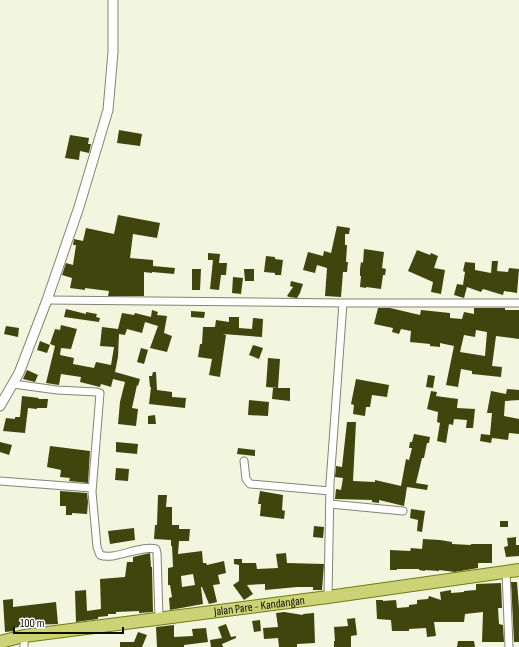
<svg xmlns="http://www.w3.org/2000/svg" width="519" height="647" viewBox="0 0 519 647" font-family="'Sofia Sans Condensed',sans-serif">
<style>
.building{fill:#3f450c;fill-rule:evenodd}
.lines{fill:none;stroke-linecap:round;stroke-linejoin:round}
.minor-casing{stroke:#828570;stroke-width:9}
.tertiary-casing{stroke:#828570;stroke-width:11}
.primary-casing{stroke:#727b14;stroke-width:14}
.minor{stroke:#fff;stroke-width:7}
.tertiary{stroke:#fff;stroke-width:9}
.primary{stroke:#cbd376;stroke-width:12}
.labels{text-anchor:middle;stroke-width:4;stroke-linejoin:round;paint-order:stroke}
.street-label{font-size:12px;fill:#0c0d06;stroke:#fff}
</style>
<rect width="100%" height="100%" fill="#f2f6df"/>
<path class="building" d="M119,130L142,134L140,146L117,143Z
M70,135L89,138L88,144H91L89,153L80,151L79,160L65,158Z
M118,215L160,223L157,238L133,234L130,258L153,260V266L175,268L174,274L152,272V273L144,272V296H108L109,291L85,288V290L70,288L72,278L62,275L66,263L73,265L76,245H73L74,239L83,241L86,228L114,234Z
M337,226L350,228L349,234H345V245H347L346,262H348L347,272H343L341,297L325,296L327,268L317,265L315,273L303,270L308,252L323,256L324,251L331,253Z
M364,249L384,252L382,268L386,269L385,275H383L381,289L366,287V288L360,287L361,276H360V269L361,262L363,263Z
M417,250L430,255L431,253L438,256L434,268L445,270L441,294L431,292L433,282L408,271Z
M208,253L220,254L219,263H227L226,275H221L219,290L210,289L213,260H208Z
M266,256L275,257V259L283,260L281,275H275V273L264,272Z
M492,261H498L497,271L508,272L509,268L519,269L517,293L504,291L503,295L483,289L481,292L467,287L464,298L454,295L457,284L463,285L465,272L463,271L465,262L475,263V270L491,273Z
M192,269H201L200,290H192Z
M244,269H254V281H245Z
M233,277L243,278L241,294L232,293Z
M291,281L303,284L300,293L297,298L289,297L287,296L293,287L290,286Z
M378,308H390L420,315L421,310L450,313V318L462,319L464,312L474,314V308H505V310H519V339L496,336L492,366L502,367L501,377L472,374V371L461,369L458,387L446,385L454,346L440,343V347L430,346V344L410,342L411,331L401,329L399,334L392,332L393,328L374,324ZM476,330L487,332L485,356L460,352L464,335L475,337Z
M66,309L86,314V312L97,314L96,317L100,318L99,322L64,317Z
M152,310L158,312L157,315L167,316L164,333L172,336L167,352L150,348L158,326L145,322L142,333L127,329L125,335L119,334L118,357L115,372L140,379L138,386L137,385L132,408L138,409L136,426L118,424L120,402L125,382L113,379L111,387L101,384L100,387L80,382L81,377L61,374L59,385L46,383L55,346L50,344L55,329L60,330L61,325L77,329L71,349L61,348L60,355L74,358L73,364L94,368L96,362L111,365L114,347L100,346L102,327L118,329L122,313L134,315L135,313L151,317Z
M191,311L205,312L204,318L191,317Z
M229,317H239V328L252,329L253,318L263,319L262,337L223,334L226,335L220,377L209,375L212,359L198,357L200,344H202L203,327H215L216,320L229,322Z
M6,326L19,328L18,337L4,334Z
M40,341L50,345L47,353L37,350Z
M253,345L263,348L259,359L249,355Z
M141,348L148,350L144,364L137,362Z
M268,358L280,359L278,388L266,387Z
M27,370L38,375L35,382L23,379Z
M153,372H156L157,390L172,392V397L186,398L185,408L149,404L151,387H150L149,376H152Z
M428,375L435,376L433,388L426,387Z
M356,379L389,385L387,397L372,395L370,407H366L365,416L353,414L354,405L351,404Z
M273,388H290V401L272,399Z
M507,389L519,390V400L505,401L504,416L519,419V434L509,433L508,440L492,438L491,443L480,441L481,434L490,435L492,413H487L491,391L506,394Z
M431,391L437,392L436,396L458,399L457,408L475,409L473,428H466L467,420L454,419L453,425L449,424L446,443L437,441L440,423L437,422L438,412L427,409Z
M22,396L39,398L38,399H48L47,408H37V409L28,408L25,433L3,431L6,418L15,419V417H20Z
M249,400L269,402L268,416L248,415Z
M155,415L156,424H148V416Z
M347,422H356L353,481L375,482V480L401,486L406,459L409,460L412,448H409L410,442H412L414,434L430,437L429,443H427L424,458H422L416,483L428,485L427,490L407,487L404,506L379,500V503L372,502V500L335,499L336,489L341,490L343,478L335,477L336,466L342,467Z
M0,442L12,445L9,455L0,452Z
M116,442L138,444L137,454L116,452Z
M50,446L90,451L88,483L69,481L70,478L60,477L61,470L47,467Z
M238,448L255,450V456L237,454Z
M116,468L129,469L128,481L115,480Z
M60,491L87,493L88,502L87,514L72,513V515H66V506H60Z
M260,491L283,495L282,510L285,511L284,519L260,516L261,504H258Z
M158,495H167L166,507H172V525H179V529H190L189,541H179L178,554L202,551L203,563H206L207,565L224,561L226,573L218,575L220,584L213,585L217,602L209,604L202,587H201L203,604L170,610L169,598L172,597L170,585H168V568L173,567L172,546H171V540L154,539L155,525H157ZM193,574L195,585L182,587L181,576Z
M411,509L425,511L422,532L417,531L418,520L410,518Z
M500,521H508V527H500Z
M314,526L324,527L323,538L313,537Z
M134,528L135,540L110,544L108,531Z
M516,537V545H519V556L506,557L504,547L508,546L507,538Z
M423,539L440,540L452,542V544L471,545V544H492V563H478V568L455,572L439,570V571L425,570V571L419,570V569H397V570H390V550L410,551L411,548L422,549Z
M150,553L151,567H152L153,612L139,613V611L116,612V614H108V616L98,617V619L76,622L75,591L86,590L87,611L101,609L100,579L125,577L127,562H133V557Z
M286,553L287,563L324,564L322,590H313V587H297L265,590V584L247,585L253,594L244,600L233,585L239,581V565L234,564V559H242V563H256L257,569L278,568L276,554Z
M511,582H517L519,608V642H514Z
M501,583L502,608H498L499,624L503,625L504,642H482L483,612L465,614L464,622H434L436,636L427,637L426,628L409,629V631H392L391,620L377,619L376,600H383V601L396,600L397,608L409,607V605L417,604V600L428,599L429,596L441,600L440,592L451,590V593L464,592V591L476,590V584Z
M13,599V607L56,602L58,624L31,625L14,628V631L5,632L3,600Z
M284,612L303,615V614L314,613L315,643L297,644V647H279L278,638L264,639L263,628L278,627L276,613Z
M355,618L357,635L351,636V647H334V641H335L334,627L348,626L347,619Z
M260,620L261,631L254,632L252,621Z
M226,624L231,637L236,636V638L222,644L223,647H211L210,640L222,638L218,627Z
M174,625V637L193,636L192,629L206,628L208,642L184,645V647H157L156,627Z
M138,632L147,635L142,647H120V642H134Z
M458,641H474L475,647H457Z"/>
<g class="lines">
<defs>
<path id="minor" d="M47,300L343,303H519
M13,384L57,390L97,392L100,393L92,492L97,547L100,555C114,561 139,545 156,549L157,553L159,618
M244,461L246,479L250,484L330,491
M0,481L92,488
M330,504L403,511
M506,571L509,647
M328,597L330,483L343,303
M24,636V647"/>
<path id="tertiary" d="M0,406L19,373L47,300L79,207L108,110L113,52V0"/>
<g id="primary">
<path id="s1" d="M0,642L24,636L328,597L519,570"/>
</g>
</defs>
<use href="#minor" class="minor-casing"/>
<use href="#tertiary" class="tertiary-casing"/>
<use href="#primary" class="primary-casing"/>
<use href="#minor" class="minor"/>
<use href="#tertiary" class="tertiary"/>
<use href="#primary" class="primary"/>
</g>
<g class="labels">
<g class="street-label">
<text dy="4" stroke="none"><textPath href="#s1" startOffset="262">Jalan Pare - Kandangan</textPath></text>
</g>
</g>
<path d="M14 627v6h109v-6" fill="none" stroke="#0c0d06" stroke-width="2"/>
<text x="20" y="627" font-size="12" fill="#0c0d06" stroke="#ffffff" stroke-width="3" paint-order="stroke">100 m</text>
</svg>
